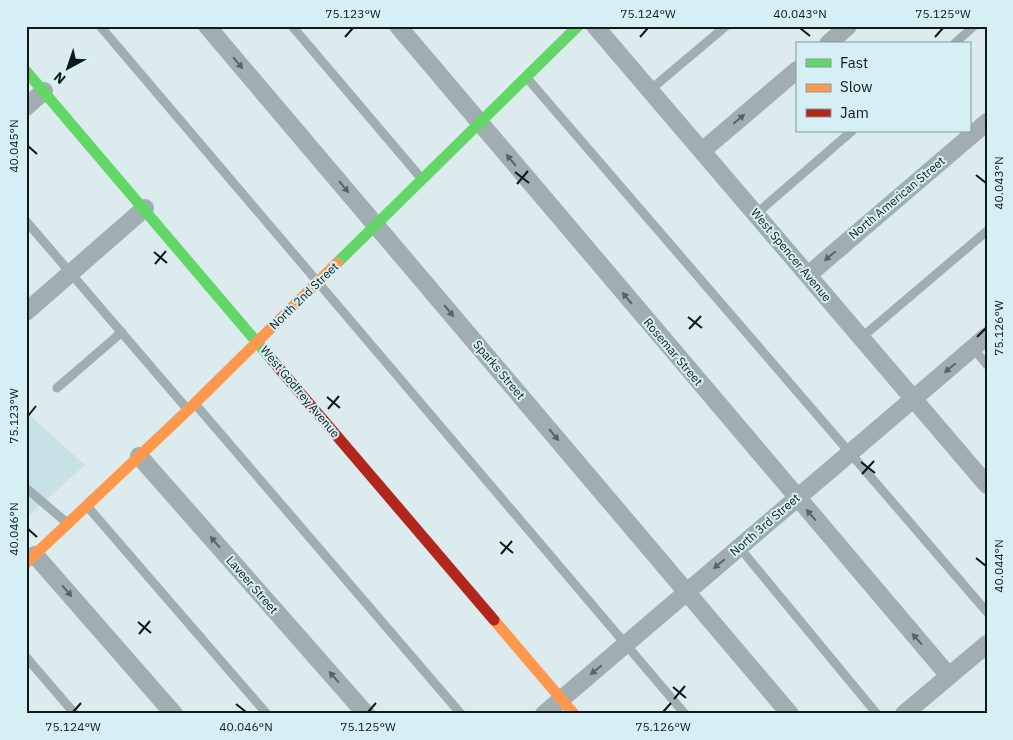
<svg xmlns="http://www.w3.org/2000/svg" width="1013" height="740" viewBox="0 0 1013 740" font-family="'IBM Plex Sans',sans-serif">
<style>
.built{fill:#c7e1e7}
.lines{fill:none;stroke-linecap:round;stroke-linejoin:round}
.lane{stroke:#a1aeb1;stroke-width:9}
.street{stroke:#a1aeb1;stroke-width:18}
.fast{stroke:#63d668;stroke-width:11}
.slow{stroke:#ff974d;stroke-width:11}
.jam{stroke:#b3261e;stroke-width:11}
.oneway{fill:#586366}
.ticks{fill:none;stroke:#0f181a;stroke-width:2}
.labels{text-anchor:middle;stroke-width:4;stroke-linejoin:round;paint-order:stroke}
.street-label{font-size:12px;fill:#0f181a;stroke:#d5eff5}
.neatline{fill:none;stroke:#0f181a;stroke-width:2}
.ticks-label{font-size:12px;text-anchor:middle;fill:#0f181a}
</style>
<rect width="100%" height="100%" fill="#dcebee"/>
<path class="built" d="M26,412L85,465L26,518Z"/>
<g class="lines">
<path class="lane" d="M100,26L685,714
M292,26L421,178
M954,44L974,26
M527,78L987,612
M650,90L726,26
M756,214L852,131
M26,221L188,410
M861,338L987,231
M973,348L987,365
M57,388L122,332
M196,405L461,714
M26,488L66,522
M87,506L267,714
M739,547L877,714
M26,657L75,714"/>
<path class="street" d="M207,26L790,714
M398,26L949,676
M595,26L987,485
M828,44L848,26
M26,107L44,91
M702,151L797,70
M808,275L987,122
M26,312L145,208
M139,456L366,714
M35,555L174,714
M544,714L987,336
M904,714L987,644"/>
<path class="fast" d="M26,71L272,360
M337,263L578,26"/>
<path class="slow" d="M26,563L188,410L337,263
M494,620L574,714"/>
<path class="jam" d="M272,360L494,620"/>
</g>
<defs><path id="oneway-solid" d="M-6-.8H1V-3.2L6.5 0L1 3.2V.8H-6Z" transform="scale(1.25)"/></defs>
<g class="oneway">
<use href="#oneway-solid" transform="translate(238 63) rotate(50)"/>
<use href="#oneway-solid" transform="translate(739 119) rotate(-40)"/>
<use href="#oneway-solid" transform="translate(511 160) rotate(-130)"/>
<use href="#oneway-solid" transform="translate(344 187) rotate(50)"/>
<use href="#oneway-solid" transform="translate(830 256) rotate(140)"/>
<use href="#oneway-solid" transform="translate(627 298) rotate(-130)"/>
<use href="#oneway-solid" transform="translate(449 311) rotate(50)"/>
<use href="#oneway-solid" transform="translate(950 368) rotate(140)"/>
<use href="#oneway-solid" transform="translate(554 435) rotate(50)"/>
<use href="#oneway-solid" transform="translate(811 515) rotate(-131)"/>
<use href="#oneway-solid" transform="translate(215 542) rotate(-131)"/>
<use href="#oneway-solid" transform="translate(719 564) rotate(140)"/>
<use href="#oneway-solid" transform="translate(67 591) rotate(49)"/>
<use href="#oneway-solid" transform="translate(917 639) rotate(-131)"/>
<use href="#oneway-solid" transform="translate(596 670) rotate(140)"/>
<use href="#oneway-solid" transform="translate(334 677) rotate(-131)"/>
</g>
<path class="ticks" d="M800,28L810,36M345,37L353,28M640,37L648,28M935,37L943,28M28,146L37,154M515,172L529,183M976,175L986,183M517,184L528,171M154,252L167,263M155,264L166,251M688,317L702,328M689,329L701,316M977,337L986,328M327,397L340,408M328,409L339,396M28,416L36,406M861,462L875,473M862,474L874,461M28,529L37,537M500,542L513,553M501,554L512,541M976,558L986,566M138,622L151,633M139,634L150,621M673,687L686,698M674,699L685,686M236,704L246,712M73,712L81,703M368,712L376,703M663,712L671,703"/>
<g class="labels">
<g class="street-label">
<text transform="translate(897 198) rotate(-40)" y="4">North American Street</text>
<text transform="translate(791 255) rotate(50)" y="4">West Spencer Avenue</text>
<text transform="translate(304 296) rotate(-44)" y="4">North 2nd Street</text>
<text transform="translate(673 352) rotate(50)" y="4">Rosemar Street</text>
<text transform="translate(499 370) rotate(50)" y="4">Sparks Street</text>
<text transform="translate(300 392) rotate(50)" y="4">West Godfrey Avenue</text>
<text transform="translate(765 525) rotate(-41)" y="4">North 3rd Street</text>
<text transform="translate(252 585) rotate(49)" y="4">Laveer Street</text>
</g>
</g>
<rect width="1013" height="740" fill="none" stroke="#d5eff5" stroke-width="55"/>
<rect x="796" y="42" width="175" height="90" fill="#d5eff5" stroke="#86999d"/>
<rect x="806" y="59" width="25" height="8" fill="#63d668" stroke="#86999d"/>
<text x="840" y="68" font-size="15" fill="#0f181a">Fast</text>
<rect x="806" y="84" width="25" height="8" fill="#ff974d" stroke="#86999d"/>
<text x="840" y="92" font-size="15" fill="#0f181a">Slow</text>
<rect x="806" y="109" width="25" height="8" fill="#b3261e" stroke="#86999d"/>
<text x="840" y="118" font-size="15" fill="#0f181a">Jam</text>
<g transform="translate(68 68) rotate(220)" stroke="#d5eff5" stroke-width="4" paint-order="stroke">
<path d="M0-4L9 19L0 12L-9 19Z" fill="#0f181a"/>
<text y="-8" font-size="14" font-weight="bold" text-anchor="middle" fill="#0f181a">N</text>
</g>
<rect x="28" y="28" width="958" height="684" class="neatline"/>
<g class="ticks-label">
<text x="353" y="18">75.123°W</text>
<text x="648" y="18">75.124°W</text>
<text x="800" y="18">40.043°N</text>
<text x="943" y="18">75.125°W</text>
<text transform="translate(14 146) rotate(-90)" y="4">40.045°N</text>
<text transform="translate(999 183) rotate(-90)" y="4">40.043°N</text>
<text transform="translate(999 328) rotate(-90)" y="4">75.126°W</text>
<text transform="translate(14 416) rotate(-90)" y="4">75.123°W</text>
<text transform="translate(14 529) rotate(-90)" y="4">40.046°N</text>
<text transform="translate(999 566) rotate(-90)" y="4">40.044°N</text>
<text x="73" y="731">75.124°W</text>
<text x="246" y="731">40.046°N</text>
<text x="368" y="731">75.125°W</text>
<text x="663" y="731">75.126°W</text>
</g>
</svg>
